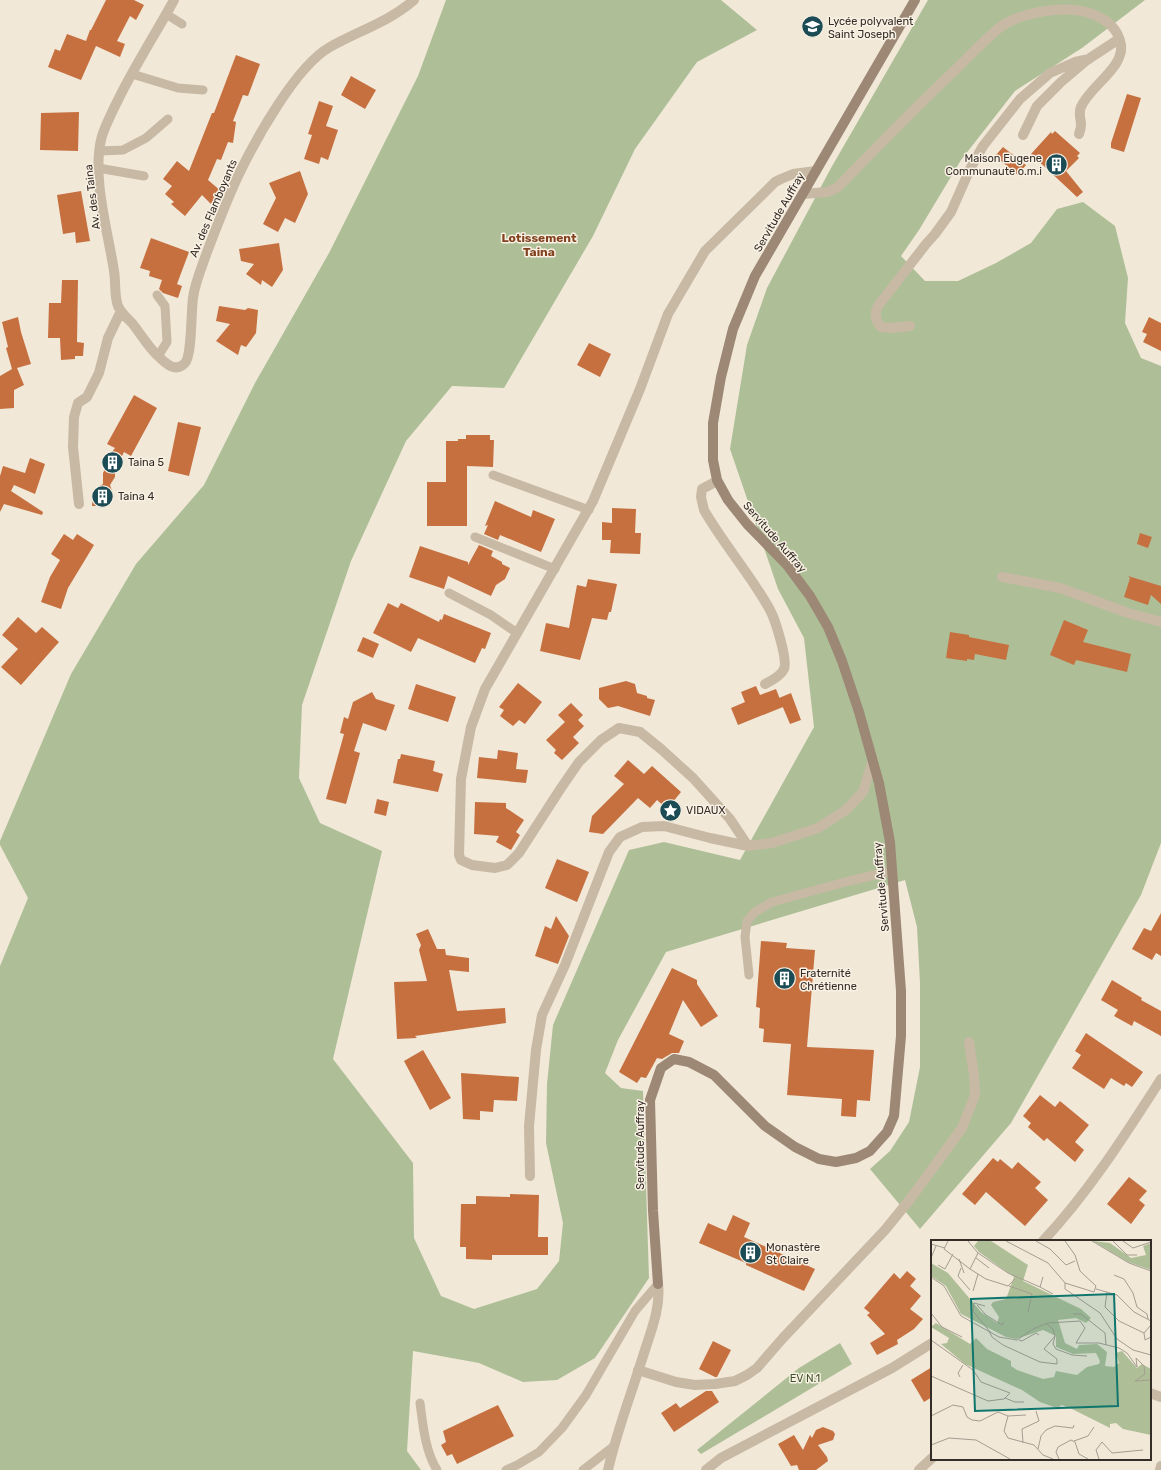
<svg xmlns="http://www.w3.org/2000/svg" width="1161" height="1470" viewBox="0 0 1161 1470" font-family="Rubik,sans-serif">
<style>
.green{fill:#aebf98}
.building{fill:#c67040}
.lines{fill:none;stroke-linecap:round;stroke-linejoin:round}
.lane{stroke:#c8b9a4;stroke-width:9}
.street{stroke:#c8b9a4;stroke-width:10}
.secondary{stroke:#9c8875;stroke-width:10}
.labels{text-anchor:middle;stroke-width:3;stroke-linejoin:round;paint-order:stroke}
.poi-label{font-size:11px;fill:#342c26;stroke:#f9f1e4;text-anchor:start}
.street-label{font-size:11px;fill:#342c26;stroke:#f9f1e4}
.park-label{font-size:11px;fill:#3e5229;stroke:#f9f1e4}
.neighbourhood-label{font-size:12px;font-weight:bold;fill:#82421f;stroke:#f9f1e4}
.inset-road{fill:none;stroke:#a59d91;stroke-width:1}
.view{fill:#0f766e;fill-opacity:0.15;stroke:#0f766e;stroke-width:2}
.inset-edge{fill:none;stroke:#342c26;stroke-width:2}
</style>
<rect width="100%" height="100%" fill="#f1e8d8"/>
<path class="green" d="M446,0H721L757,30L697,62L635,149L593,236L504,388L452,386L406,441L351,561L302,705L299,778L320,823L382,851L333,1059L413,1163L414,1238L441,1296L474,1309L537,1289L559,1261L563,1223L546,1143L547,1084L553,1025L629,850L664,842L740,860L814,727L804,638L778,589L730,449L747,345L767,288L831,168L928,0H1145L1082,48L1015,91L961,160L919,230L901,256L925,281H958L996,263L1031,243L1057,209L1083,202L1115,226L1128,278L1125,323L1141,358L1161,366V843L1141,895L1011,1123L920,1229L870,1169L890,1151L909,1122L920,1067V983L917,927L905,880L666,952L618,1040L605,1073L621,1088L643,1091L649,1278L595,1358L557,1380L523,1382L479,1363L413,1351L407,1451L421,1470H0V966L28,898L0,845V841L71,674L136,564L204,485L255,383L329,253L418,76Z
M840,1343L852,1364L701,1454L697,1450L799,1368Z"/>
<path class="building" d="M106,0H134L144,5L136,20L130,16L117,41L125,44L120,57L96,46L81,80L48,67L55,49L60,51L67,34L86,41L90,30H91Z
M236,55L260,64L248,96L243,95L233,121L236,122L233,143L228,142L221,160L217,159L208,180L222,192L211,204L202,195L185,216L171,204L174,202L165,194L172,186L163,179L177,161L189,171L212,113H214Z
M351,76L376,90L365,109L341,95Z
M1127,94L1141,98L1124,152L1111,148V143Z
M319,101L333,106L326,126L338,130L328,160L321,157L319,164L304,159L312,135L308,134Z
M79,112L78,151L40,150L41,113Z
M1055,131L1080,153L1077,156L1079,158L1066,171L1083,192L1077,197L1031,154L1051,132L1052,134Z
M1003,147L1026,165L1018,175L995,156Z
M300,171L308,194L295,223L285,218L278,232L263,224L276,198L269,183Z
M81,191L90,241L76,243L75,232L63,234L57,195Z
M151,238L189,252L177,284L182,286L178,298L163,293L159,289L162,280L149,276L150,271L140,268Z
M279,243L283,270L272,287L262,280L261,285L246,274L254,264L241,261L239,249Z
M62,280H78L77,342L84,343L83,356H75V359L61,360L60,338H48L49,303H61Z
M219,306L245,310L248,308L258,310L256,333L246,347L241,345L238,355L216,341L230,324L216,321Z
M18,317L21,332L31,364L17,368L24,385L14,390V408L0,409V376L12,369L6,348L8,347L2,322Z
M1149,317L1161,323V351L1143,342L1147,334L1142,332Z
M589,343L611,354L600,377L577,365Z
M134,395L157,408L131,456L124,452L115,470V477L110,485L113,494L111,502L106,506H92L93,492L96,488L103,484V473L107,465L106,460L115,448L107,444Z
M178,422L201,427L189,476L168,471Z
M466,435H490V440H494L493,467L467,466V526H427V482H446V441H458V439H466Z
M30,458L45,464L35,494L14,485L11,491L43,512L42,515L4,504L0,512V476L3,466L25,473Z
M495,501L531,517L533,510L555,519L541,552L500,535L498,540L484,534L488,525L485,526Z
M612,508L636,509L635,533H641L640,554L610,553L611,540H602V522L612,523Z
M1140,533L1152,537L1148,548L1137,544Z
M64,534L73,540L77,534L94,545L68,588L61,609L41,602L50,577L60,560L51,554Z
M479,545L493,551L491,556L502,562V564L510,568L505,579L496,585L491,596L448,576L444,589L409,577L420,546L468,562V565Z
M1128,576L1161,586V604L1151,595L1148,605L1124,597L1130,578Z
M588,579L617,584L611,612H609L607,620L592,618L580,660L540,651L546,623L569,628L577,585L586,587Z
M388,603L398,608L401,603L439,622L440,619L442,620L444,614L491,633L485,649L482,648L475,663L418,638L411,652L373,633Z
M18,617L36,633L42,627L59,642L21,685L1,667L18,649L2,635Z
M1064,620L1088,630L1083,642L1131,654L1127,672L1076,660L1074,665L1050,655Z
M950,632L969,635V637L1009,645L1006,660L975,654L974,660L967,659V661L946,658Z
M363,637L379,644L373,658L357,651Z
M626,681L635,684L637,693L647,696V698L655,700L650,716L618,706L608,708L599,699V688Z
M518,683L542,702L525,724L519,720L513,726L500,716L504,710L499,707Z
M416,684L456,697L448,722L408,709Z
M756,686L760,695L776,689L783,707L738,725L731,708L745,702L741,692Z
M372,692L376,699L395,705L386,731L363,723L354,751L360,753L346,804L326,799L344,734L340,733L344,717L348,719L353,702Z
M791,693L801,720L790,724L779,698Z
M571,703L583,715L578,720L584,726L573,737L579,743L562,760L554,753L556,750L546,740L565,722L558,715Z
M498,750L518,753L516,769L528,770L526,783L477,778L479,757L497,759Z
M401,754L435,761L433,771L443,774L438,792L393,783L398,759H400Z
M628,760L644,774L652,766L681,792L667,809L657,800L650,808L638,798L603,834L589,832L592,816L624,784L614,776Z
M377,799L389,802L386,816L374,813Z
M475,802L506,803V808L524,820L516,832L520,835L511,850L496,842L499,836L474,834Z
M557,859L589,872L577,902L545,888Z
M1161,913V956L1156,953L1152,960L1132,949L1144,928L1151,931Z
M556,916L569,936L558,964L535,956L545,926L551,929Z
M428,929L437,949H445L446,955L469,958V972L449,970L457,1011L505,1008L506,1023L415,1036L417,1038L397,1039L394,982L427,981L419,950L421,945L416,934Z
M761,941L787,943L786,948L815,950L807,1047L874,1050L870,1101L857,1100L856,1117L841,1116L842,1099L787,1095L791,1044L763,1042L764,1029L759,1028L760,1008L756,1007Z
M672,968L697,980V984L718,1016L701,1027L683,1000L669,1034L684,1041L679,1053H672L662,1059L657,1058L646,1078L641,1077L637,1083L619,1072Z
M1112,980L1142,998L1141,1000L1161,1011V1036L1134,1021L1132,1026L1114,1016L1118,1010L1101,1000Z
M1086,1033L1143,1072L1132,1087L1126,1083L1124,1086L1111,1078L1104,1089L1072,1068L1081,1055L1075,1051Z
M423,1050L451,1098L430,1110L404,1061Z
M461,1073L519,1077L517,1101L494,1100L493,1112L480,1111V1120L463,1119Z
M1040,1095L1055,1107L1060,1101L1089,1125L1075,1142L1084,1150L1075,1162L1047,1138L1044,1141L1028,1127L1031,1123L1023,1116Z
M993,1158L998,1162L1000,1159L1012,1169L1018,1162L1041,1182L1035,1188L1048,1200L1025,1226L986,1192L975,1205L962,1194Z
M1129,1177L1147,1191L1139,1200L1145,1205L1131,1224L1107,1204Z
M510,1194L539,1195L538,1237H548V1255H492V1260L466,1259V1247H460L461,1204H476V1196L510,1197Z
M733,1215L750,1223L744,1237L815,1269L804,1291L746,1265V1263L699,1243L708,1223L726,1231Z
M907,1271L916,1279L910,1286L921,1296L910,1309L923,1319L914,1329L897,1340L898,1344L877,1355L870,1343L885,1334L867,1315L870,1313L864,1308L894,1273L900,1279Z
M713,1341L731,1350L717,1377H715L699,1369Z
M932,1367V1397L924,1402L911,1380Z
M706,1391H712L719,1402L674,1432L661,1413L676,1403L680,1408Z
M498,1405L514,1436L457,1464L452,1454L447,1456L441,1445L446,1442L443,1431Z
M823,1427L833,1431L835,1434L833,1440L818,1445L827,1457L828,1461L816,1470H799L797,1465L791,1466L778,1444L794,1435L803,1450L810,1435L812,1438L816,1430Z"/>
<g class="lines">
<path class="lane" d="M166,14L182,24
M132,74L178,88L203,90
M100,151L123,150L146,138L168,119
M98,168L144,176
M157,295L165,306L167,342L158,356
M493,475L589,510
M475,537L555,569
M449,593L491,615L517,633
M749,975L745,937L747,921L755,912L772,902L849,881L892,871
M420,1403C423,1425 425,1451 437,1470
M506,1470L517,1465L539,1452L562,1428L586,1395L635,1311L658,1284
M583,1470L614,1446"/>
<path class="street" d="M174,0C157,31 138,61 122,92C115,106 107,121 102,136C91,175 108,231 114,271C116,282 114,296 118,306C121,313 127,318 132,323C140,333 147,345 156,354C164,362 175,374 185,363C192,356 191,311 193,298C195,282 202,267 207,252C217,226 227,199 239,174C256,139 296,66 330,47C358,31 389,22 414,0
M1023,135L1037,106L1061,82L1087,60L1119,39
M816,171L793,174L781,179L775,182L761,196L705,251L668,314L640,389L593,501L485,689L471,727L461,779L459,855L461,860L472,865L495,868L507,865L519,853L561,788L579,762L601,740L619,728L640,732L661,749L693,778L730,819L748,846L772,843L818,828L846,810L863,792L873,760
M803,194L828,192L838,187C876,148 914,109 953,72C968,58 984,40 999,28C1020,12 1065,5 1089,13C1105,18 1118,27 1121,45C1124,68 1089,87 1081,107C1078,114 1081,118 1081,125C1081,128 1080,131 1079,134
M910,326L892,328L881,327C875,319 874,314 878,306L926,244L935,234L951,212L970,169L983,146L1020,99L1050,73L1075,62L1089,59
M717,481L702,489L701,497L704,510C724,545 751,575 770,610C775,619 788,660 784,669C781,676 771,681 765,684
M79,504L73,447L74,417L78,403L87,397L99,373L108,338L121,311
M1002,577L1060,588L1128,613L1161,622
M530,1176L529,1126L536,1050L542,1015L565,965L609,852L620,837L642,827L664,826L710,838L748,846
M1043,1241C1089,1192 1125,1135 1161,1079
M638,1370L676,1382L695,1385L715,1384L735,1381L747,1375L757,1368L783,1338L885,1230L911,1198L962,1128L975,1095L974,1075L969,1042
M1150,1393L1161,1397
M608,1470C617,1430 632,1392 644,1353C651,1331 661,1307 658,1284
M706,1470L721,1458L892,1368L932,1343
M919,1470L932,1458
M1160,1470L1161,1466"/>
<path class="secondary" d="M658,1284L653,1211L650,1100L661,1068L674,1059L689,1062L714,1075L765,1126L795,1147L819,1159L836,1162L856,1158L870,1151L887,1132L894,1116L901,1036V991L890,842L879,783L859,712L842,661L828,627L810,596L787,565L747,524L728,500L717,480L713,460V423L721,377L733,329L755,276L915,0"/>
</g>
<defs>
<symbol id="school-disc" viewBox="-11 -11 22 22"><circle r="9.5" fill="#1b4b55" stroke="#f9f1e4"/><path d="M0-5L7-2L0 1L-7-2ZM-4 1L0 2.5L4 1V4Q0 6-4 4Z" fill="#fff"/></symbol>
<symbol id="building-disc" viewBox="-11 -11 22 22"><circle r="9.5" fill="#1b4b55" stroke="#f9f1e4"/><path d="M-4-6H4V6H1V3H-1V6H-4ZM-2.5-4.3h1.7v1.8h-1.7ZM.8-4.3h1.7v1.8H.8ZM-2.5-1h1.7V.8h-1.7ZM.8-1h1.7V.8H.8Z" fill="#fff"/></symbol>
<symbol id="sight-disc" viewBox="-11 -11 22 22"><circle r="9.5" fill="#1b4b55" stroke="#f9f1e4"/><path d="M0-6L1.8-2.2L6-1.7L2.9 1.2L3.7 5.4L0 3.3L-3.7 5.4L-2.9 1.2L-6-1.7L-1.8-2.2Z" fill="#fff"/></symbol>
</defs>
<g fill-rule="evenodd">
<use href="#school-disc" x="800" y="14" width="25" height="25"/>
<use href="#building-disc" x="1044" y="152" width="25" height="25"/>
<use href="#building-disc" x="100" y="450" width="25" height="25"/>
<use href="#building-disc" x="90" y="484" width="25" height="25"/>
<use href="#sight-disc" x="658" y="798" width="25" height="25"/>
<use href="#building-disc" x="772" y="966" width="25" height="25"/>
<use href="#building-disc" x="738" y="1240" width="25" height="25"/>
</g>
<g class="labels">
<g class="poi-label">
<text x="828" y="25">Lycée polyvalent<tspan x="828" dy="13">Saint Joseph</tspan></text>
<text x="1042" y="162" text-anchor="end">Maison Eugene<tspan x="1042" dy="13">Communaute o.m.i</tspan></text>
<text x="128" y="466">Taina 5</text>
<text x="118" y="500">Taina 4</text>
<text x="686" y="814">VIDAUX</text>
<text x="800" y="977">Fraternité<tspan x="800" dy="13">Chrétienne</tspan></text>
<text x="766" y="1251">Monastère<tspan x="766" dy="13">St Claire</tspan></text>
</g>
<g class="street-label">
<text transform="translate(92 197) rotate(-97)" y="4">Av. des Taina</text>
<text transform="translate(213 208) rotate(-67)" y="4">Av. des Flamboyants</text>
<text transform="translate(779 212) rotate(-60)" y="4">Servitude Auffray</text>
<text transform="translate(775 537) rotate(49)" y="4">Servitude Auffray</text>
<text transform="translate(881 887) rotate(-95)" y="4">Servitude Auffray</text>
<text transform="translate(640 1145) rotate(-90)" y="4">Servitude Auffray</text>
</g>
<g class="park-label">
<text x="805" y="1382">EV N.1</text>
</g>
<g class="neighbourhood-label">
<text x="539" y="242">Lotissement<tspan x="539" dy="14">Taina</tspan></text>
</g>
</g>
<g transform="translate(931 1240)">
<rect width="220" height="220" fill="#f1e8d8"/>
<path d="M47,1H60L97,25L92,41L150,69L160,78L155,83L145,78L127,80L134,103L146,109L148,105L166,104L176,112L174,126L183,127L188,123L185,113L191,111L206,128L211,124L220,129V195L192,189L185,183L179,184V188L139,168L131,165L126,168L109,162L91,150L34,124L10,104L16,103L18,98L0,87L5,83L39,104L45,98L56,109L80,121V126L86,130L112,139L123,137L125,131L146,135L156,127L168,124L169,121L165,113L142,114L125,107V96L112,90L85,99L75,97L30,74L15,46L0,36V23L17,33L50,72L66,83L68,77L60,65L62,62L75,59L83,37L48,12L43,6ZM162,1L179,3L200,18L215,15L212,6L220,3V30L197,22Z" fill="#aebf98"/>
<path class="inset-road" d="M17,1L13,9L39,29L47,13L37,1M75,1L117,23L134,43L163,52L165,46L149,31L144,15L134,1M105,1L119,9L135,25L144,21M161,1L198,23L220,31M182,1L196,15H206M192,1L202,8L220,2M0,4L14,8M47,13L77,33L109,47L112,37M0,18L5,6M45,18L58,28M28,19L33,33M7,25L14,29L22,14M30,28L27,36L39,50M39,29L55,39L77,46L84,39M183,35L193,39L202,53L206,67L216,74L217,79M0,37L13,46L30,76L68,97L86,100L102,89L117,83L149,81L154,88L145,103H168L188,108L196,113L206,127L205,118L213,126L214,134L204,141L220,140M134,43V49L169,73L186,99L202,110L220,115M78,46L101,54L97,72M109,47L122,54M165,49L186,55L203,72L220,81M42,51L47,34M176,52L174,67L188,81L213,93L220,85M46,65L55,75L71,85L73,82M54,66L43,63L42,71L60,93M0,73L11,87L31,97M142,74H150L174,93L175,105M58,91L61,97L72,105L109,122L126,124V119L113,109L124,96L122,89L116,84M213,93L214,100L220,97M124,96L122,104L125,109L141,115L156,116M0,100L42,130L50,142L79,153L73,159L57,161L0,136M88,100L91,101L105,93L108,95M29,137L27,133L32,125M74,158L84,162H93M0,176L22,165L32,167L36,177L41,180L49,181L67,172L77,176M77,176L73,191L77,198L103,205L112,215L122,219M77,176L95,175M143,201L157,196L163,187M92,203L91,189L108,181L105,171M0,205L18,198L45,200L79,219M107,209L110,196L115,190L124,186L142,188L143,185M128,219L125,212L127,207L140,200L144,202L148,214L157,219M168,219L165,210L171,202L181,213L212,210"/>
<path class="view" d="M183,54L187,166L44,171L40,59Z"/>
<rect width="220" height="220" class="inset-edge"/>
</g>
</svg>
